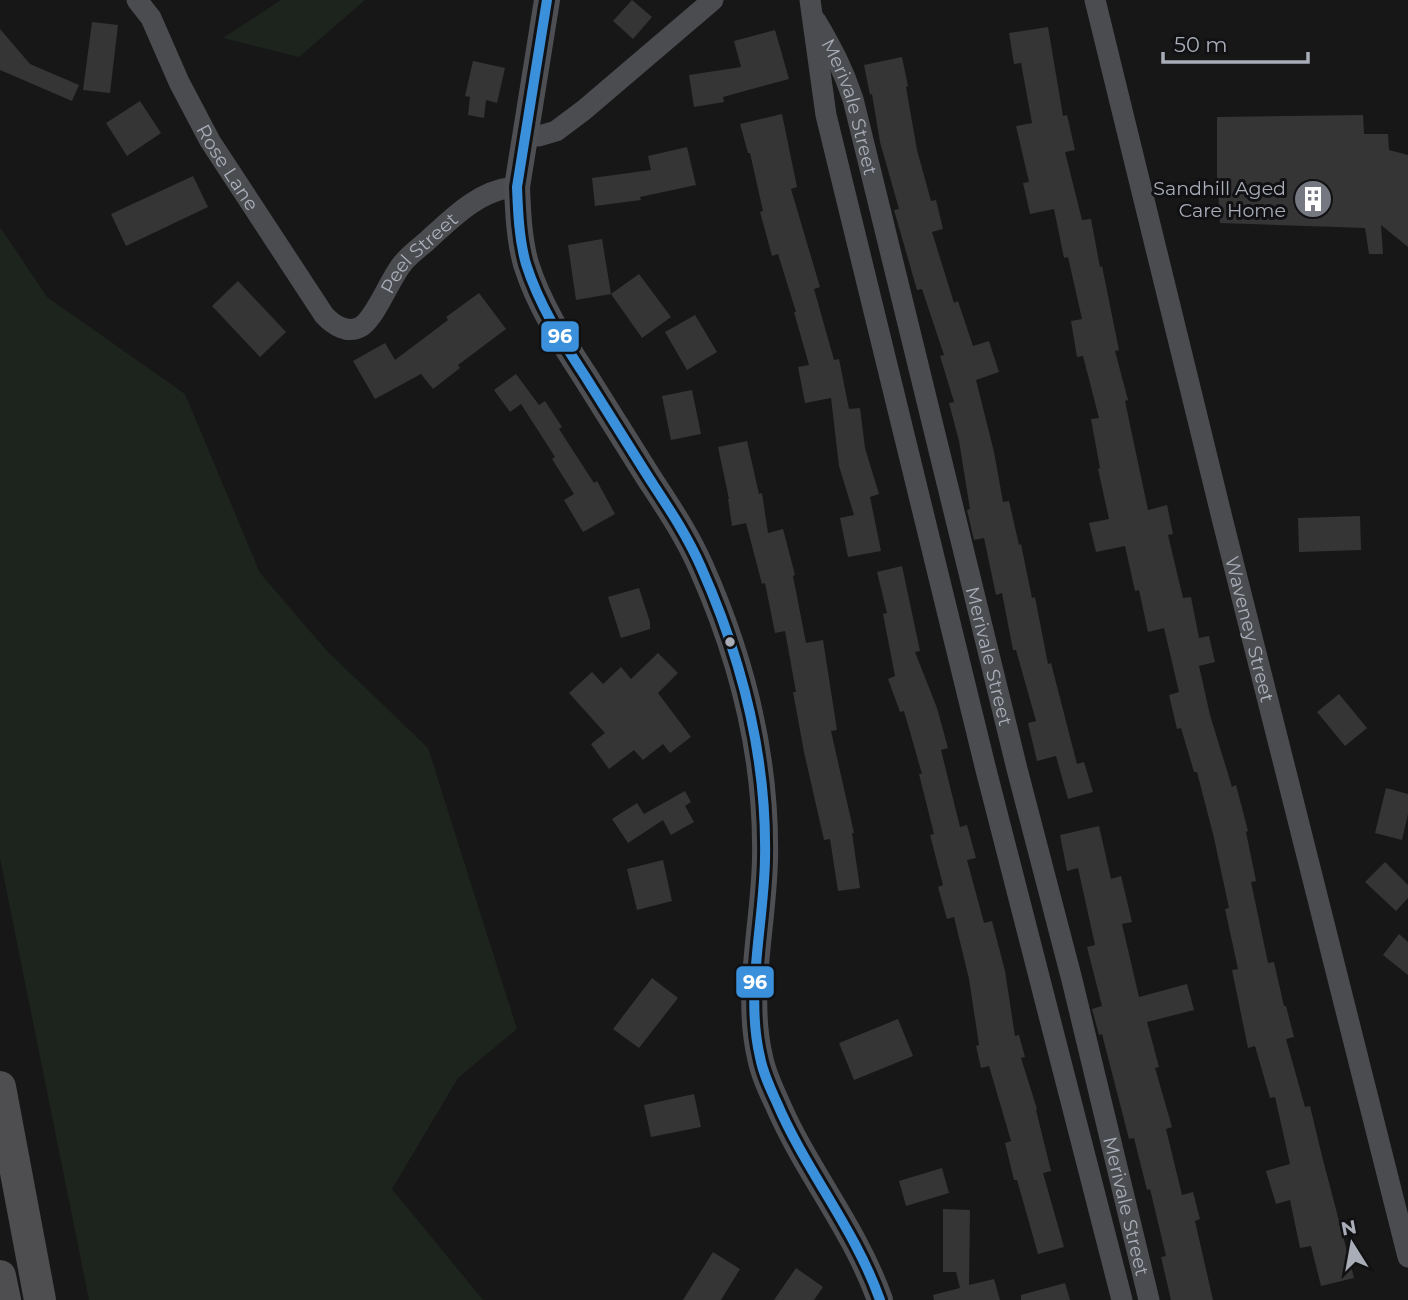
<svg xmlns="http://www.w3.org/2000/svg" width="1408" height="1300" viewBox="0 0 1408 1300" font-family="Montserrat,sans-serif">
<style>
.green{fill:#1d241e}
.building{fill:#353536}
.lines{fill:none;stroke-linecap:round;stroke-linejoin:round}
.minor{stroke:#4b4c50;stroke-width:21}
.major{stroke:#4d4f52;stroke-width:26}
.highway{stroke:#4e4e51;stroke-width:32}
.bus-1-casing{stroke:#111113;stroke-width:16}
.bus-1{stroke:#3a90db;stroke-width:10}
.bus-dot{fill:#a8adb8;stroke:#111113;stroke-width:2.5}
.labels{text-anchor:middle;stroke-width:6;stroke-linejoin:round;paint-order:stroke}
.street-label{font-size:19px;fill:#a8adb8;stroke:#111113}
.poi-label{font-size:19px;fill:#a8adb8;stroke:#111113;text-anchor:end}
.line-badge{stroke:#111113;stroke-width:2.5}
.badge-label{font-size:19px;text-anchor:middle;font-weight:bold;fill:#fff}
</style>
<rect width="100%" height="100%" fill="#171717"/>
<path class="green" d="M281,0H365L299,57L223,38Z
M0,227L47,297L185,394L260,573L327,651L428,748L517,1029L458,1078L392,1189L483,1300H89L0,858Z"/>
<path class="building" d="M632,0L652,17L633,39L613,21Z
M92,22L118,25L110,93L83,90Z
M1048,27L1063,116L1067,115L1075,150L1065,152L1082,220L1091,219L1100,267L1102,266L1119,350L1115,351L1128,400L1125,401L1148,510L1167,505L1173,534L1168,535L1183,598L1191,597L1199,638L1209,636L1215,662L1199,666L1210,715L1232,787L1236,785L1248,831L1246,832L1256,881L1251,882L1268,963L1274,962L1284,1006H1286L1294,1037L1286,1039L1305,1107L1310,1106L1322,1156L1354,1278L1321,1286L1311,1246L1300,1248L1290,1200L1276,1204L1266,1171L1290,1164L1275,1097L1270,1098L1255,1046L1248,1048L1232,970L1238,969L1225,909L1229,908L1214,838L1197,772H1194L1181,728L1177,729L1169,695L1179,692L1164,628L1148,632L1139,590L1135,591L1125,546L1096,552L1089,523L1109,519L1098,469L1100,468L1091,419L1099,418L1083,356L1077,357L1071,321L1082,319L1068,257L1064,258L1054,209L1030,214L1023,183L1029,182L1016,126L1032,123L1021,63L1014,64L1009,33Z
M0,29L30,64L79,85L72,101L0,70Z
M775,30L789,79L723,97L724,102L694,107L689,75L741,67L734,41Z
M902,57L908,86L906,87L917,150L931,201L936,200L943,229L932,232L954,303L958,301L973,346L989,341L999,372L976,380L994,452L1003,502L1009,501L1019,545L1021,544L1032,598L1035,597L1048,664L1051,663L1077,764L1084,762L1093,792L1068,799L1056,756L1037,761L1028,723L1036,721L1016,650H1013L1002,593L996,595L984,538L974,540L967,510L970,509L959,441L949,403L954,402L940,356L944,355L922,289L917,290L894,210L899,209L880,142L872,94L870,95L864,65Z
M473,61L505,68L497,103L486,100L484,118L468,115L470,97L465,96Z
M140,101L161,133L127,156L106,123Z
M782,114L797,187L791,189L820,287L814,289L834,360L839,359L849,409L860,408L865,448L879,494L870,497L881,551L848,557L840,518L854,515L839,466L831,398L805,403L798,367L809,365L794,312H796L778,254L772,256L760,212L763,211L750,153H748L740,124Z
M1363,115L1364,134H1388L1389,150L1408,155V247L1381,225L1383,254H1369L1365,228L1220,223L1217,174V117Z
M687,147L696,185L640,197L641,200L595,206L592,178L651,170L648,156Z
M193,176L208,207L126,246L111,214Z
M602,239L611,294L576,300L568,245Z
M639,274L671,317L642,338L611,294Z
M238,281L286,332L260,357L212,306Z
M479,293L506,329L458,365L460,368L433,389L421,374L375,399L353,361L385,343L395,360L448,320L446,317Z
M695,315L717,352L687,370L665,332Z
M516,374L539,405L545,401L562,427L559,429L594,483L597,481L615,514L583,532L564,500L574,494L552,459L555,457L521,404L510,412L494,390Z
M692,390L701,434L671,440L662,396Z
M747,441L759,494L762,493L768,533L783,529L795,575L793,576L806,643L823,640L837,730L831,731L854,833H852L860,888L838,891L830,839L824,840L804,752L793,692H796L785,631L775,633L765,583L762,584L746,523L732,526L728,499H729L718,447Z
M1360,516L1361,550L1299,552L1298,518Z
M902,566L920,651L915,652L937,708L948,748L941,750L960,827L967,825L976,858L967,860L984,923L992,921L1005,971L1015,1036L1019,1035L1025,1057L1021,1058L1037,1109L1036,1110L1051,1171L1043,1173L1064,1247L1038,1254L1017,1180H1014L1005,1143L1011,1141L989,1066L981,1068L976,1046L979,1045L969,979L954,917L947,919L938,887L943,885L930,835L934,834L919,774H922L904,711L900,712L888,679L895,676L883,614L887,613L877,572Z
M639,588L650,622V629L621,638L608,597Z
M658,653L678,673L658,693L691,737L670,753L663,744L643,760L634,750L609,769L591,744L605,733L569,693L592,672L603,684L621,667L631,679Z
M1339,694L1367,728L1345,746L1317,712Z
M1386,788L1408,794V814L1402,840L1375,833Z
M685,791L691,802L685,806L694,822L671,835L663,820L628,843L612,819L637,803L644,814Z
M1099,826L1111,879L1121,876L1132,922L1122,924L1139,997L1187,984L1194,1010L1147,1022L1159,1067L1155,1068L1172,1127L1166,1129L1182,1195L1193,1192L1200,1219L1195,1221L1213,1300H1171L1161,1257L1166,1256L1150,1189L1147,1190L1134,1138L1129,1139L1102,1034L1099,1035L1092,1009L1102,1006L1087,947L1095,945L1078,868L1067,871L1060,835Z
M663,860L672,901L637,910L627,869Z
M1385,862L1408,885V898L1396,911L1365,882Z
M1399,934L1408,942V975L1383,955Z
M652,978L678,998L639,1048L613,1029Z
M898,1019L913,1056L854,1080L839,1043Z
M694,1094L701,1127L651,1137L644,1105Z
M942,1168L949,1193L906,1206L899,1181Z
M943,1209L970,1210L969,1285L994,1279L1000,1300H934L933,1295L960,1288L956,1272H943Z
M713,1252L740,1269L721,1300H683Z
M796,1268L823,1287L814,1300H774Z
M1065,1283L1070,1300H1021V1295Z"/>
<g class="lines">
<g class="minor">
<path id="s1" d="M137,0L151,18L179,82L210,141L324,315C333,325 348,335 362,326C377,315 390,278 403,263C409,255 419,248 427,241C452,218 481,188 517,187"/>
<path d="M810,0L826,115L985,766L1122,1300"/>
<path id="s2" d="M1095,0L1223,522L1408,1257"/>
<path id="s3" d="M816,21C832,48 843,69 853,99L1017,769L1072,980L1149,1300"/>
<path d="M525,135L539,136L556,131L584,110L713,0"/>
</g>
<path class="major" d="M547,0L517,187C518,212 519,239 526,264C539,305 562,341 585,376C606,410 628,444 649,478C668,507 687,535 701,567C742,659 767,758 765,859C764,923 745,994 760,1057C763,1073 770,1088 777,1103C806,1171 855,1229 880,1300"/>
<path class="highway" d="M0,1087L40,1300
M0,1276L5,1300"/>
<defs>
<path id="bus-1" d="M547,0L517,187C518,212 519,239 526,264C539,305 562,341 585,376C606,410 628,444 649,478C668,507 687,535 701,567C742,659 767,758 765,859C764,923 745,994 760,1057C763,1073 770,1088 777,1103C806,1171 855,1229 880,1300"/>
</defs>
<use href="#bus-1" class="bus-1-casing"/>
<use href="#bus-1" class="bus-1"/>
</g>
<defs>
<symbol id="building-disc" viewBox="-11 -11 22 22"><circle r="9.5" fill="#757880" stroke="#111113"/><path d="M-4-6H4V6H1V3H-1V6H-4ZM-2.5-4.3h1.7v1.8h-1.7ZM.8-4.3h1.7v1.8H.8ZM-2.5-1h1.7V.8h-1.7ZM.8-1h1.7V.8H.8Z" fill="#fff"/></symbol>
</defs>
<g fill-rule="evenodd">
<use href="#building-disc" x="1291" y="177" width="44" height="44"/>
</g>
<circle class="bus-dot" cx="730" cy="642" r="6"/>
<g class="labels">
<g class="street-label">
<text dy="7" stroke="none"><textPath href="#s3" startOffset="93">Merivale Street</textPath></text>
<text dy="7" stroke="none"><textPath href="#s1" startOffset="191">Rose Lane</textPath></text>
<text dy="7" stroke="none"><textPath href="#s1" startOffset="504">Peel Street</textPath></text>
<text dy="7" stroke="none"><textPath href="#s2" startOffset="648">Waveney Street</textPath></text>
<text dy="7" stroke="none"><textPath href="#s3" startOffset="660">Merivale Street</textPath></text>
<text dy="7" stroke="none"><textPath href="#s3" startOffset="1227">Merivale Street</textPath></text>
</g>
<g class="poi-label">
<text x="1286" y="195">Sandhill Aged<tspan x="1286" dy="22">Care Home</tspan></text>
</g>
</g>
<g class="line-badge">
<rect x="540" y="320" width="40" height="33" rx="7" fill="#3a90db"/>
<rect x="735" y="965" width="40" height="34" rx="7" fill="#3a90db"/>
</g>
<g class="badge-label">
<text x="560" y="343">96</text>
<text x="755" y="989">96</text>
</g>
<g transform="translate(1352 1244) rotate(349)" stroke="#111113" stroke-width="5" paint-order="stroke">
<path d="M0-5L12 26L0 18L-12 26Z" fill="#a8adb8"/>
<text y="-10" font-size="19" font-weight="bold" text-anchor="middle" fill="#a8adb8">N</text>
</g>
<path d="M1163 52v10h145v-10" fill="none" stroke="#a8adb8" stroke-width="3.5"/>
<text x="1174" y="52" font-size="21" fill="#a8adb8" stroke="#111113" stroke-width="5" paint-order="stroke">50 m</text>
</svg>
